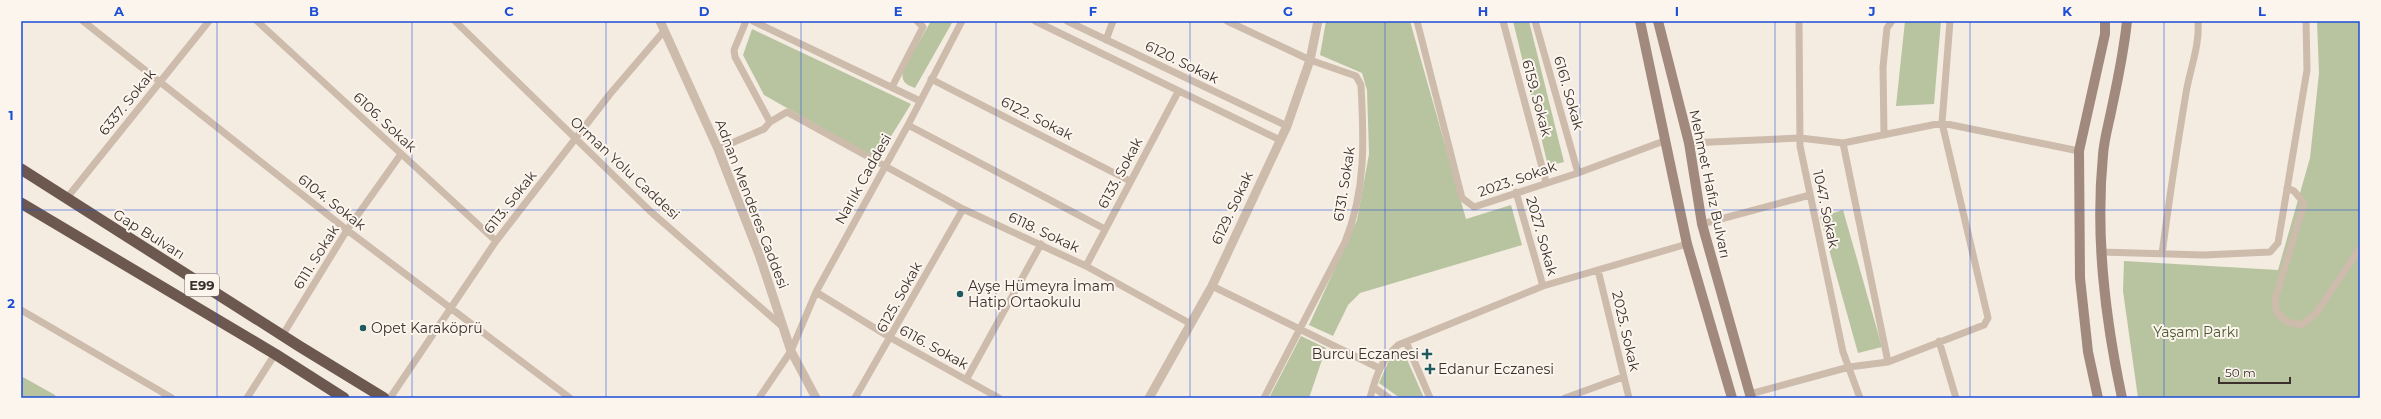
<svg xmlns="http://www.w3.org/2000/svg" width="2381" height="419" viewBox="0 0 2381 419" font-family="Montserrat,sans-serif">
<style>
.green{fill:#b8c4a0}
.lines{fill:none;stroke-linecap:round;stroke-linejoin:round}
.minor{stroke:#cdbbac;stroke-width:7}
.tertiary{stroke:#cdbbac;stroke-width:9}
.secondary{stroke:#a18a7d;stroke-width:10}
.trunk{stroke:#6c584f;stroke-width:11}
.grid{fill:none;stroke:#1d4ed8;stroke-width:1;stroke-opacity:0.55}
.poi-dot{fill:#1f5a5e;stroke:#fbf5ee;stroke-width:1.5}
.labels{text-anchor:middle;stroke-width:4;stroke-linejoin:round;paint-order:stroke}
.shield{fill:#fbf5ee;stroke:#756b66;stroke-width:1}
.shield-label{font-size:13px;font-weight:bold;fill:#3b302b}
.street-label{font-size:14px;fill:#3b302b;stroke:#fbf5ee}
.poi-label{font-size:14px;fill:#3b302b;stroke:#fbf5ee;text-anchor:start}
.park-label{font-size:14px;fill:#4a5a2e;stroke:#fbf5ee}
.neatline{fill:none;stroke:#1d4ed8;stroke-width:1.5}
.grid-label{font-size:13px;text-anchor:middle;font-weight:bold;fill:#1d4ed8}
</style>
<rect width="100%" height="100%" fill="#f4ebe1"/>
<path class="green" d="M931,21H953L915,88C905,84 901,82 903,70Z
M1326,21H1410L1466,219L1511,205L1522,245L1360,293L1348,305L1333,336L1309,325L1357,220L1369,154L1367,90L1362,73L1320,55Z
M1513,21H1529L1564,162L1548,166Z
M1905,21H1941L1934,104L1896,106Z
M2317,21H2360V398H2138L2123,291L2124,261L2278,270L2310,158L2319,73Z
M752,29L911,104L877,159L764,95L743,55Z
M1843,210L1882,347L1858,353L1820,217Z
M1301,336L1326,348L1309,398H1269Z
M1400,352L1406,357L1424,398H1400L1379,383L1390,358Z
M21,376L55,395L56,398H21Z"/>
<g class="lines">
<path class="minor" d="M83,21L347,230L570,398
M257,21L496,241
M455,21L650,211L783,327
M753,21L920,101
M1035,21L1280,140
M1067,21L1287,126
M1227,21L1310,60L1356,76L1361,85C1364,140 1366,190 1345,242L1264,398
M1417,21L1462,198L1474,207L1578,173L1664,141
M1503,21L1546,182
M1535,21L1578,173
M1799,21L1800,146L1843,352L1860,398
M1106,40L1113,21
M931,79L1130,181
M892,87L923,27L917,21
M770,122L787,112L963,209L1086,266L1191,324
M908,125L1105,229
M1884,135L1883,67L1887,28L1892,21
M1689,143L1800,138L1843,143L1942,123L2079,151
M718,149L764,129L770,122L735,57L734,50L746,21
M2287,188L2294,191L2304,203L2275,300L2277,313L2287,322L2302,325L2316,313L2360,248
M1516,192L1543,286
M66,199L209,21
M1702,224L1810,195
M2100,252L2204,255L2270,252L2278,243L2307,70L2306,21
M2162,254C2169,200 2177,147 2186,93C2190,69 2200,45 2198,21
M1086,266L1178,92
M1598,270L1629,398
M1212,286L1379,368
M816,292L891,338L999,398
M21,310L172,398
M282,336L347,230L401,154
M1939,341L1956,398
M1406,342L1430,398
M1888,362L1984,325L1988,318L1942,123L1950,21
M966,380L1041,244
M1373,387L1389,398
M1750,394L1849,367L1888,362L1843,143
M247,398L275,354
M390,398L496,241L610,94L664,31
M759,398L791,351L816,292L908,125L962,21
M855,398L963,209
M1370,398C1376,376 1381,360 1398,345L1543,286L1687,244
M1565,398L1623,377"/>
<path class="tertiary" d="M660,21L718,149L760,257L791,351L816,398
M1149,398L1212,286L1287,126L1310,60L1318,21"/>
<path class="secondary" d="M1640,21L1687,244L1732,398
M1658,21L1689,143L1702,224L1751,398
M2098,398L2088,352L2080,278L2079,151L2105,34V21
M2122,398C2105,318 2095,237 2103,155C2104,139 2109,123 2112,107C2118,79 2124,50 2127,21"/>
<path class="trunk" d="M21,169L299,346L384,398
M21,203L275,354L344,398"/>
</g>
<path class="grid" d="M217,21V398M412,21V398M606,21V398M801,21V398M996,21V398M1190,21V398M1385,21V398M1580,21V398M1775,21V398M1970,21V398M2164,21V398M21,210H2360"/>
<g class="poi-dot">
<circle cx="960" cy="294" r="4"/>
<circle cx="363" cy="328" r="4"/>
<path d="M1425 348h4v4h4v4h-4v4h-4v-4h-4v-4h4z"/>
<path d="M1428 363h4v4h4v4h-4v4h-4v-4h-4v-4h4z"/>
</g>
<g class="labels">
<rect class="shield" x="185" y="274" width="34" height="22" rx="3"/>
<g class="shield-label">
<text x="202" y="290">E99</text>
</g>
<g class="street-label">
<text transform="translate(1182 62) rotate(26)" y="5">6120. Sokak</text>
<text transform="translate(1569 93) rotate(74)" y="5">6161. Sokak</text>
<text transform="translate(1537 98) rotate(75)" y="5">6159. Sokak</text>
<text transform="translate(127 102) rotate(-51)" y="5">6337. Sokak</text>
<text transform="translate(1037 118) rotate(27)" y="5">6122. Sokak</text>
<text transform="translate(385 122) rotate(43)" y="5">6106. Sokak</text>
<text transform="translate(625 168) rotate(43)" y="5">Orman Yolu Caddesi</text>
<text transform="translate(1120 173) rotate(-62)" y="5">6133. Sokak</text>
<text transform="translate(863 179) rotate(-61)" y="5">Narlık Caddesi</text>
<text transform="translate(1517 179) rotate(-19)" y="5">2023. Sokak</text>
<text transform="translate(1344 184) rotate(-81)" y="5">6131. Sokak</text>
<text transform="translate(1710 184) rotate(78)" y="5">Mehmet Hafız Bulvarı</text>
<text transform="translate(332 202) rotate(38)" y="5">6104. Sokak</text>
<text transform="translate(510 202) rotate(-52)" y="5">6113. Sokak</text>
<text transform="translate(752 204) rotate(69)" y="5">Adnan Menderes Caddesi</text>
<text transform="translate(1232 208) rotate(-65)" y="5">6129. Sokak</text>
<text transform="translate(1826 209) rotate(78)" y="5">1047. Sokak</text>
<text transform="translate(1044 232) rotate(25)" y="5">6118. Sokak</text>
<text transform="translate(149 234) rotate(32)" y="5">Gap Bulvarı</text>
<text transform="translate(1542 236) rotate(74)" y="5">2027. Sokak</text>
<text transform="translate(316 257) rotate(-58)" y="5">6111. Sokak</text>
<text transform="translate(899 297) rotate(-61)" y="5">6125. Sokak</text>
<text transform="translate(1626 331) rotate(77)" y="5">2025. Sokak</text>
<text transform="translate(934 347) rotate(29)" y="5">6116. Sokak</text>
</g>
<g class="poi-label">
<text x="968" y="291">Ayşe Hümeyra İmam<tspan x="968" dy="16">Hatip Ortaokulu</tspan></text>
<text x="371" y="333">Opet Karaköprü</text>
<text x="1419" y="359" text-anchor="end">Burcu Eczanesi</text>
<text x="1438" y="374">Edanur Eczanesi</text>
</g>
<g class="park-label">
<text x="2196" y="337">Yaşam Parkı</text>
</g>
</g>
<rect width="2381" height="419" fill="none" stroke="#fbf5ee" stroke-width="44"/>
<path d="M2219 377v6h71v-6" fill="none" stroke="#3b302b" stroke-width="2"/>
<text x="2225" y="377" font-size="12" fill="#3b302b" stroke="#fbf5ee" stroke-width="3" paint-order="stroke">50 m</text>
<rect x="22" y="22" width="2337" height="375" class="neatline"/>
<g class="grid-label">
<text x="119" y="16">A</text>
<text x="314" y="16">B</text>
<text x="509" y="16">C</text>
<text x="704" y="16">D</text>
<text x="898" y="16">E</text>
<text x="1093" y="16">F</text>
<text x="1288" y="16">G</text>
<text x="1483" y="16">H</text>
<text x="1677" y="16">I</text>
<text x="1872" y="16">J</text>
<text x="2067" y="16">K</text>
<text x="2262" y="16">L</text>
<text x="11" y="120">1</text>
<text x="11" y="308">2</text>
</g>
</svg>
